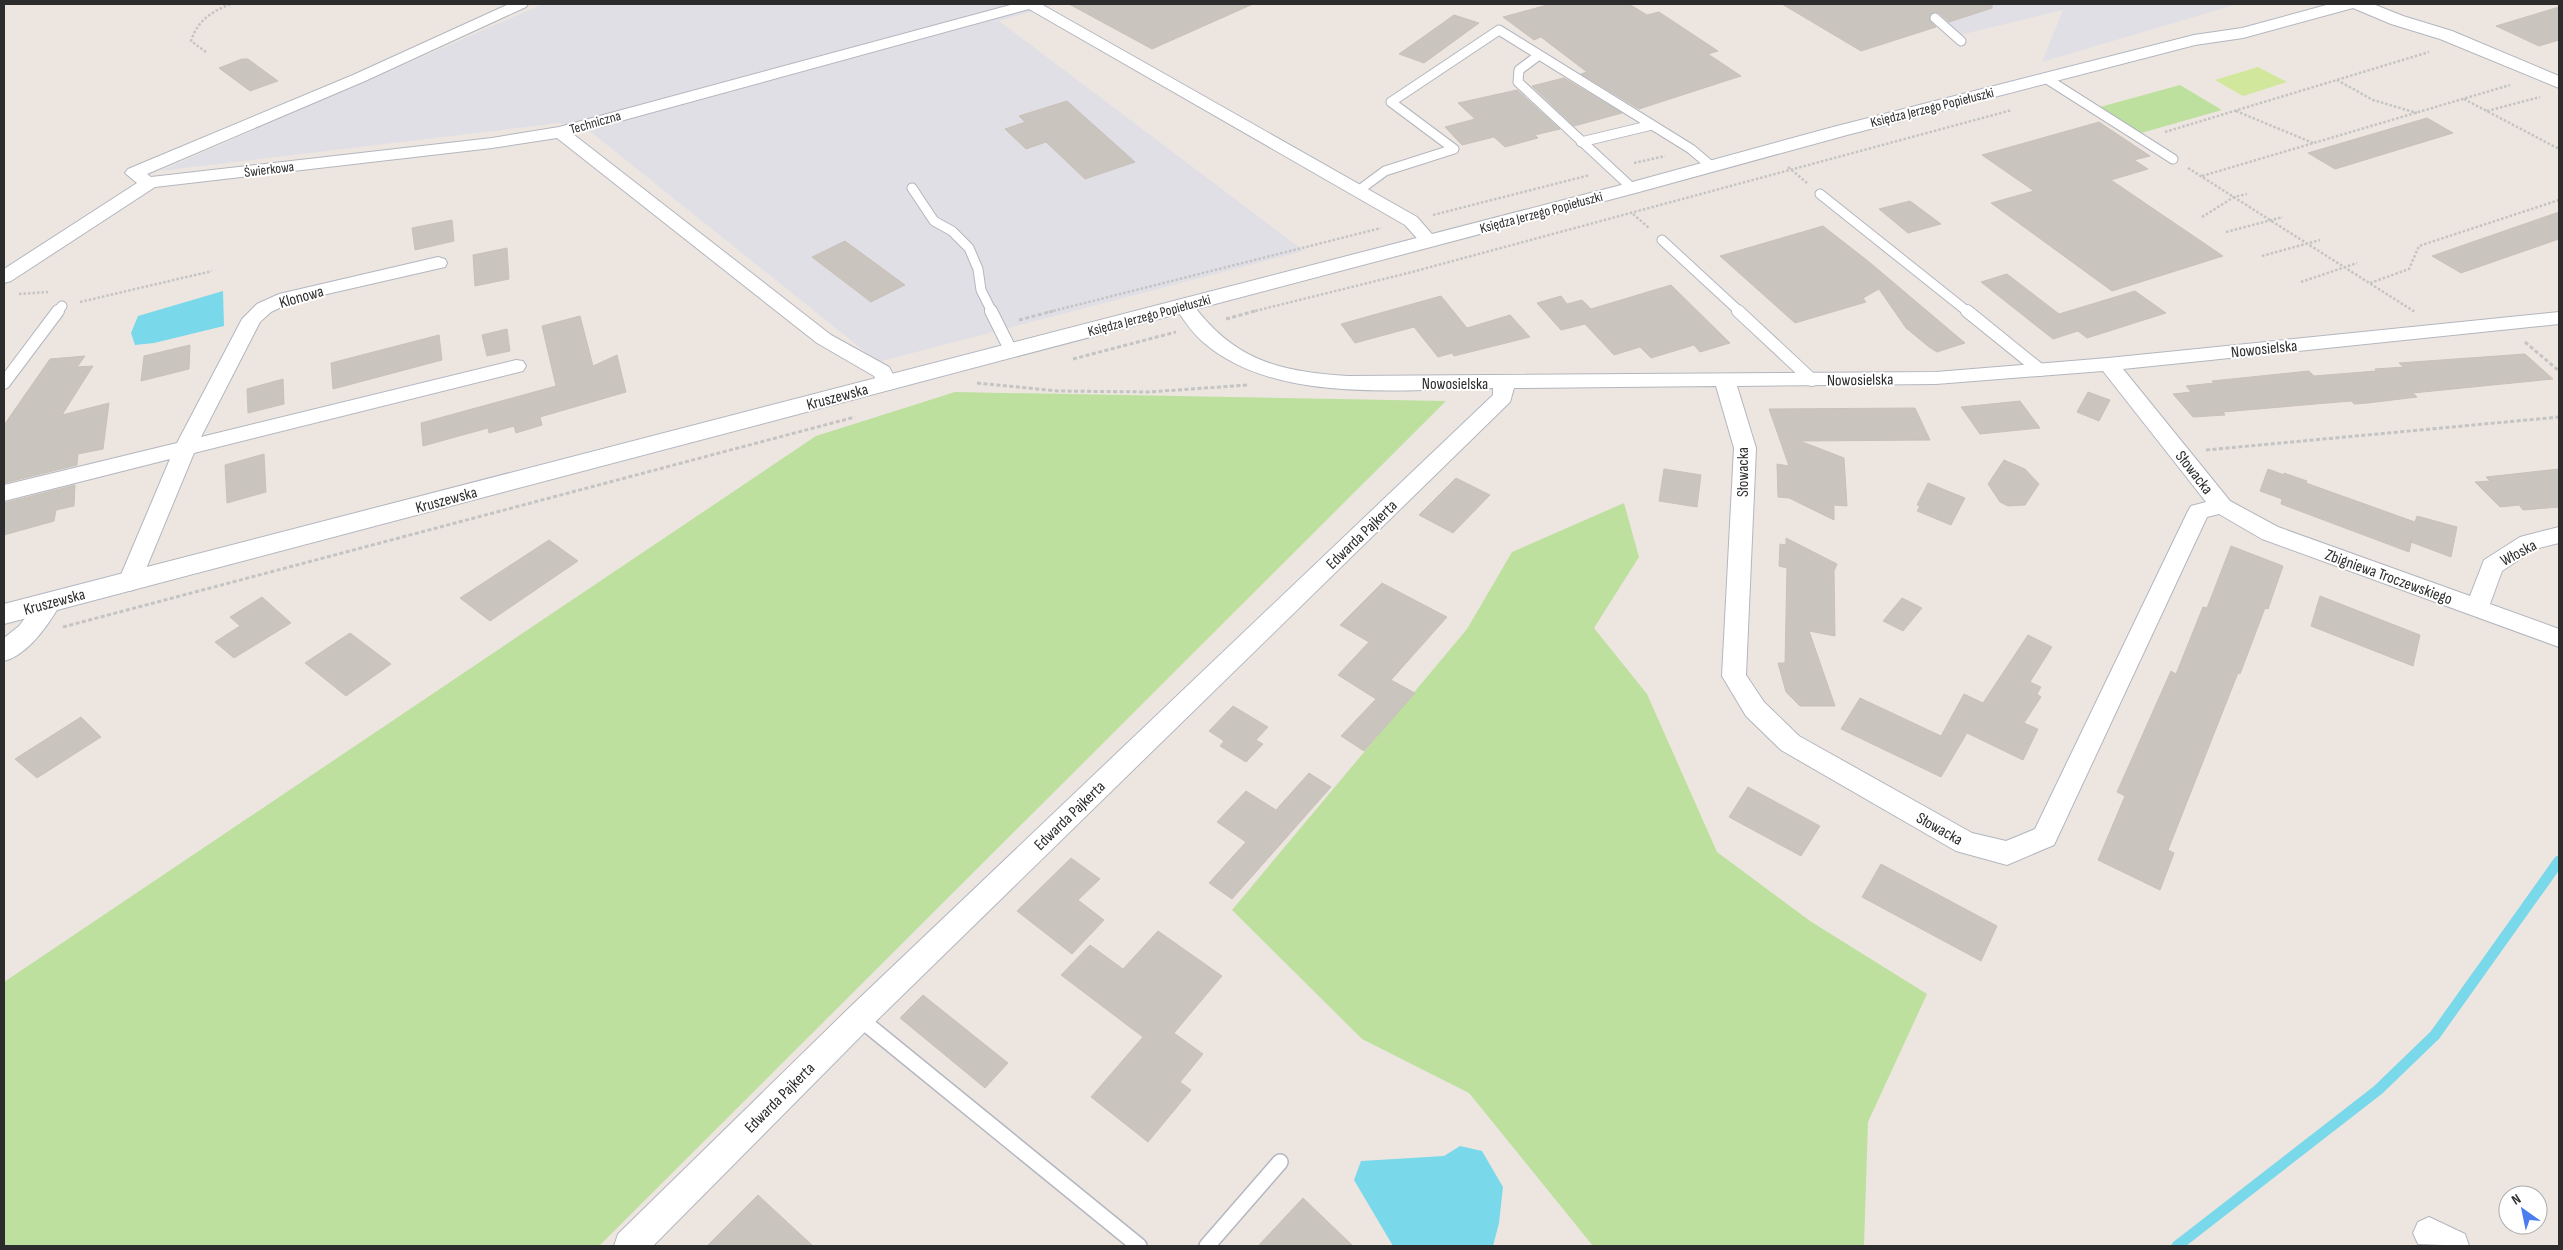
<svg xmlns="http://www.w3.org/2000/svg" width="2563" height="1250" viewBox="0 0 2563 1250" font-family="'Sofia Sans Condensed',sans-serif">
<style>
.industrial{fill:#e1dfe6}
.green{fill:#bde09f}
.pitch{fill:#d0e79c}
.water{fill:#79d8e9}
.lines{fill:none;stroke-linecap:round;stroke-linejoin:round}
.stream{stroke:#79d8e9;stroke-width:11}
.building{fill:#c9c4be;stroke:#c9c1b9}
.lane-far2-casing{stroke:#b3b6bf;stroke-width:11}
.lane-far1-casing{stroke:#b3b6bf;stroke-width:14}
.lane-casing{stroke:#b3b6bf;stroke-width:18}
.street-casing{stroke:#b3b6bf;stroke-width:2}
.secondary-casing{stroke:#b3b6bf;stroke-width:2}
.path-far1{stroke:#c4c4c4;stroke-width:2.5;stroke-dasharray:2.5 2;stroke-linecap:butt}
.path{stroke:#c4c4c4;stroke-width:3;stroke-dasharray:4 2.5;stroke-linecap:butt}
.lane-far2{stroke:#fff;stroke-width:9}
.lane-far1{stroke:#fff;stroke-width:12}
.lane{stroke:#fff;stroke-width:15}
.street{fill:#fff;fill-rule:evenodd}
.secondary{fill:#fff;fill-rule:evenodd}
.labels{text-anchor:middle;stroke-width:4;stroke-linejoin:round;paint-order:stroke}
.far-street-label{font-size:14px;fill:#2c2c2c;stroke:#fff}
.street-label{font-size:16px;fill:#2c2c2c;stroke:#fff}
</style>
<rect width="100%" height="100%" fill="#ede6e0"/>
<path class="industrial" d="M543,4H1058L999,21L1304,251L878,362L592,133L559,123L160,171Z
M1927,4H2238L2042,62L2063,10L1956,36Z"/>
<path class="green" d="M2180,85L2222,110L2141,133L2100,107Z
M955,392L1446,401L599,1246H4V982L816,436Z
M1624,503L1639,557L1594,628L1647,694L1717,852L1810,921L1927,994L1868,1122L1864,1246H1593L1469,1093L1362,1039L1232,910L1467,629L1512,552Z"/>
<path class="pitch" d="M2258,67L2287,82L2243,96L2215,80Z"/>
<path class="water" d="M223,291L224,326L154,343L135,345L131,333L138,316Z
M1460,1146L1482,1151L1503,1187L1499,1223L1493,1246H1393L1354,1180L1361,1161L1444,1156Z"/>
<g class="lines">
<path class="stream" d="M2177,1246L2378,1090L2435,1035L2559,861"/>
</g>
<path class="building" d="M1069,4H1253L1152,49Z
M1551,4H1629L1647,15L1659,12L1718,51L1708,54L1741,76L1639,109L1581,74L1587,72L1541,37L1534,40L1503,17Z
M1782,4H1992V8L1949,22L1939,13L1934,12L1929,20L1936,27L1861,51Z
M2559,7V40L2539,46L2496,26Z
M1454,15L1479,23L1424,63L1399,54Z
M242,59H248L278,81L250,91L219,68Z
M1564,78L1622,113L1574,126L1532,86Z
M1517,90L1560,129L1535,135L1538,138L1505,147L1494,137L1462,145L1445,127L1475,119L1458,103Z
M1067,101L1135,162L1085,179L1046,142L1026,149L1005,129L1025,122L1019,116Z
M2427,118L2453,133L2335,169L2308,153Z
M2099,122L2150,156L2134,160L2148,169L2111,180L2223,256L2112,291L1991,203L2034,191L1982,155Z
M1910,201L1941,224L1908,233L1879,209Z
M2559,212V239L2461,273L2432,256Z
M452,220L454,241L415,250L412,228Z
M1823,226L1868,261L1965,343L1937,352L1929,347L1906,328L1879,289L1863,298L1866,302L1795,323L1720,256Z
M845,241L905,285L871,302L812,257Z
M507,248L509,279L475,286L473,255Z
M2007,274L2059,314L2135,291L2166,313L2087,338L2078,331L2053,339L1981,282Z
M1671,285L1730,343L1700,352L1694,345L1651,358L1640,347L1614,355L1585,324L1561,330L1537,303L1561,296L1567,304L1582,300L1591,309Z
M1441,296L1467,328L1510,315L1530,337L1454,356L1452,353L1438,357L1414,327L1355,343L1341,324Z
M580,316L593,366L617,355L626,392L540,417L542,425L516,433L514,426L489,433L488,428L423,446L421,423L556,386L542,326Z
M507,329L510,351L487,356L482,335Z
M439,335L442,360L333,389L331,363Z
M190,345L189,369L141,381L144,356Z
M2525,354L2553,379L2413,393L2417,397L2368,403L2354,404L2352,401L2339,402L2223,412L2225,415L2193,417L2173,394L2191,392L2186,386L2214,383L2212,381L2309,371L2314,376L2376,371L2375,369L2404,367L2399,363Z
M85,356L77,367L93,366L62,415L109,403L103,449L78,454L77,465L4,483V425L50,359Z
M283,379L284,404L248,413L247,389Z
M2088,392L2110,400L2099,421L2077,412Z
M2020,401L2040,428L1980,434L1961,407Z
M1915,408L1930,440L1800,441L1844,458L1847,506L1834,505V520L1789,498L1778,497L1777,464L1789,466L1769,409Z
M264,454L266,492L227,503L225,465Z
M2004,460L2025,469L2039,484L2025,505L2008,506L2000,502L1988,484Z
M1664,469L1701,475L1697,507L1659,501Z
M2268,469L2284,475V473L2307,481L2306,483L2415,522L2417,516L2457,527L2451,557L2411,542L2413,535L2409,552L2281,504L2282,499L2260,491Z
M2559,469V507L2523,510L2519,505L2500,507L2475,482L2490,481L2486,477Z
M1456,478L1490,495L1453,533L1419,515Z
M1928,483L1965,498L1951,525L1917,511L1920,506L1917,505Z
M75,485L74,506L56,510L54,521L4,535V503Z
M1786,538L1837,564L1834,571L1835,636L1809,631L1835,706H1800L1786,692L1778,663H1785L1787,568L1779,566L1780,544L1786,545Z
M549,540L578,561L490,621L460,598Z
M2231,546L2283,566L2268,609L2265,608L2240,674L2238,673L2168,850L2174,853L2160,890L2098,860L2125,796L2117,792L2171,671L2176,674L2203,607L2207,608Z
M1382,583L1447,617L1391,680L1415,693L1364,751L1341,736L1376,699L1338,675L1369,642L1340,625Z
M2320,596L2420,635L2413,666L2311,626Z
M262,597L291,623L234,658L215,642L240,626L230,617Z
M1902,598L1922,608L1903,631L1883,621Z
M350,633L391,664L346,696L305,663Z
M2028,635L2052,647L2030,682L2041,687L2037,694L2041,697L2024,723L2038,729L2023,760L1967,733L1941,777L1841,729L1860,698L1941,736L1964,694L1983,703Z
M1233,706L1268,727L1256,740L1263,744L1246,762L1220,746L1224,741L1209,731Z
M81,717L101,737L37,778L15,759Z
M1309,773L1331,787L1232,899L1209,883L1246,842L1217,822L1246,791L1276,810Z
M1748,787L1820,826L1801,856L1729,817Z
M1071,858L1100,879L1078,900L1104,920L1072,954L1017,911Z
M1881,864L1997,926L1981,961L1862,897Z
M1158,931L1222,976L1174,1033L1203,1054L1180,1082L1191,1090L1148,1142L1091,1097L1143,1037L1061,975L1090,945L1123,969Z
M923,995L1008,1063L985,1088L900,1018Z
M758,1195L813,1246H707Z
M1303,1198L1353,1246H1258Z"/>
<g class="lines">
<defs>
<path id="lane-far2" d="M1935,18L1961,41
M1539,55L1519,70L1518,82L1632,188
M2047,79L2173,159
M1581,142L1652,125
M912,188L934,221L952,231L969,248L978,269L981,290L992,312
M1358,191L1385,171L1454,149L1391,102L1499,30L1691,149L1711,166
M1820,194L1968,312
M1662,240L1740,312
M57,312L62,306"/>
<path id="lane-far1" d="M991,311L1011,351
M1738,311L1812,380
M1967,311L2040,370
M4,383L58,311"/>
<path id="lane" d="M859,1018L1139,1246
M1207,1246L1280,1162"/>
<path id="street" d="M509,4H528L526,7L365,81L147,174L151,177L492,138L559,127L1014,4H1041L1417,217L1438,241L1435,245H1423L1405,225L1029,9L573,134L831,335L889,367L898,383L895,388L888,390L881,388L874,376L817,343L557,138L492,148L155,187L11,281L4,283V269L137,183L125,173L128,169L353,75Z
M438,257L445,259L447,263L445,267L292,302L271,312L260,322L201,437L516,360L523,361L526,366L523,371L194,453L138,588L130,591L122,588L118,582L170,459L4,501V485L177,443L242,319L257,304L279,294Z
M1184,300L1191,302C1233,360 1279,372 1348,376L1936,372L2108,358L2559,312V324L2123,369L2230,501L2278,527L2470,596L2484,560L2520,537L2559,527V543L2535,549L2502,571L2490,604L2559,629V647L2262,539L2219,514L2207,517L2054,845L2007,865L1956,851L1781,750L1746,716L1722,676L1734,448L1716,386L1514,388L1510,402L869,1028L653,1246H614L618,1234L849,1008L1493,395V388C1403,389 1275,405 1203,342C1191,332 1183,318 1174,306L1177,302ZM2103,371L2206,502L2191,506L2188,511L2035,829L2006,841L1972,833L1799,736L1764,702L1746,675L1756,448L1737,386L1936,384Z
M49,594L57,597L61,603C49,624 28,655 4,661V638L19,626L41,597Z
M2429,1217L2465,1234L2469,1246L2418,1244L2413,1233L2418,1222Z"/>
<path id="secondary" d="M2330,4H2373L2403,16L2452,31L2559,76V88L2440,39L2391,24L2353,8L2243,38L2195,45L1847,135L1639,192L4,624V604L1625,184L1833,127L2194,35L2242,28Z"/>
</defs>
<use href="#lane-far2" class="lane-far2-casing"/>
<use href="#lane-far1" class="lane-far1-casing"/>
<use href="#lane" class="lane-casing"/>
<use href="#street" class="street-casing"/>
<use href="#secondary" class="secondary-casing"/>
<path class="path-far1" d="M206,52L191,41C197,21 212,11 231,4
M2337,80L2373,100L2417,113
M2464,99L2559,149
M2236,111L2313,143
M2487,111L2540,97
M2165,132L2429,52
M1634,163L1665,156
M1788,167L1807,183
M2188,168L2415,312
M2202,176L2510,85
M1633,214L1649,228
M1433,215L1590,175
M2202,217L2234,197L2247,194
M2226,232L2283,217
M2262,256L2320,240
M2301,282L2357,263
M2370,283L2409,269L2419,246L2559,200
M19,294L48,292
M80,302L212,271
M1049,312L1381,228
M1251,312L1412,272L2012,110"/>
<path class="path" d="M1226,319L1255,311
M1019,320L1053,311
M2525,342L2559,371
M1073,359L1176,332
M977,383L1058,391L1149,392L1248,385
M2206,450L2559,417
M63,627L855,417"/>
<use href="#lane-far2" class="lane-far2"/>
<use href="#lane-far1" class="lane-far1"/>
<use href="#lane" class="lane"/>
<use href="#street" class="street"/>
<use href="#secondary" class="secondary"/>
</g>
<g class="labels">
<g class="far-street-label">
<text transform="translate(1932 107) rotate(-14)" y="5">Księdza Jerzego Popiełuszki</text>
<text transform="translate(595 122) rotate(-16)" y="5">Techniczna</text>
<text transform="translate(269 169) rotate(-7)" y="5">Świerkowa</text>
<text transform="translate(1541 212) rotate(-15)" y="5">Księdza Jerzego Popiełuszki</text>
<text transform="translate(1149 315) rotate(-15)" y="5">Księdza Jerzego Popiełuszki</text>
</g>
<g class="street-label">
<text transform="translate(301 296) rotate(-16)" y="6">Klonowa</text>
<text transform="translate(2264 348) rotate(-6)" y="6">Nowosielska</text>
<text transform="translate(1860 379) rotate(-1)" y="6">Nowosielska</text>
<text x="1455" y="389">Nowosielska</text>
<text transform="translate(837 396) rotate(-15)" y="6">Kruszewska</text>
<text transform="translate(1742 472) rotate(-90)" y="6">Słowacka</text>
<text transform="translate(2195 472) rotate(52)" y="6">Słowacka</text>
<text transform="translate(446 499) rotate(-15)" y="6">Kruszewska</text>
<text transform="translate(1361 534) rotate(-44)" y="6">Edwarda Pajkerta</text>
<text transform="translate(2518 552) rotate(-28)" y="6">Włoska</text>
<text transform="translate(2389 576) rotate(20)" y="6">Zbigniewa Troczewskiego</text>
<text transform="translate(54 601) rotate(-15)" y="6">Kruszewska</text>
<text transform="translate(1069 815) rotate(-44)" y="6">Edwarda Pajkerta</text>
<text transform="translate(1940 828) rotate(29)" y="6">Słowacka</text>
<text transform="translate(779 1097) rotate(-45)" y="6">Edwarda Pajkerta</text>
</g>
</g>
<rect width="2563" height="1250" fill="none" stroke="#2c2c2c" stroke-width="10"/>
<g transform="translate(2523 1210) rotate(327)"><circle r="24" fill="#ffffff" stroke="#ababab"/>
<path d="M0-4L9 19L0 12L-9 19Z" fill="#497df0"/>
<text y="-8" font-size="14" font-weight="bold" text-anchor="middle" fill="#2c2c2c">N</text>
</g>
</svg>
